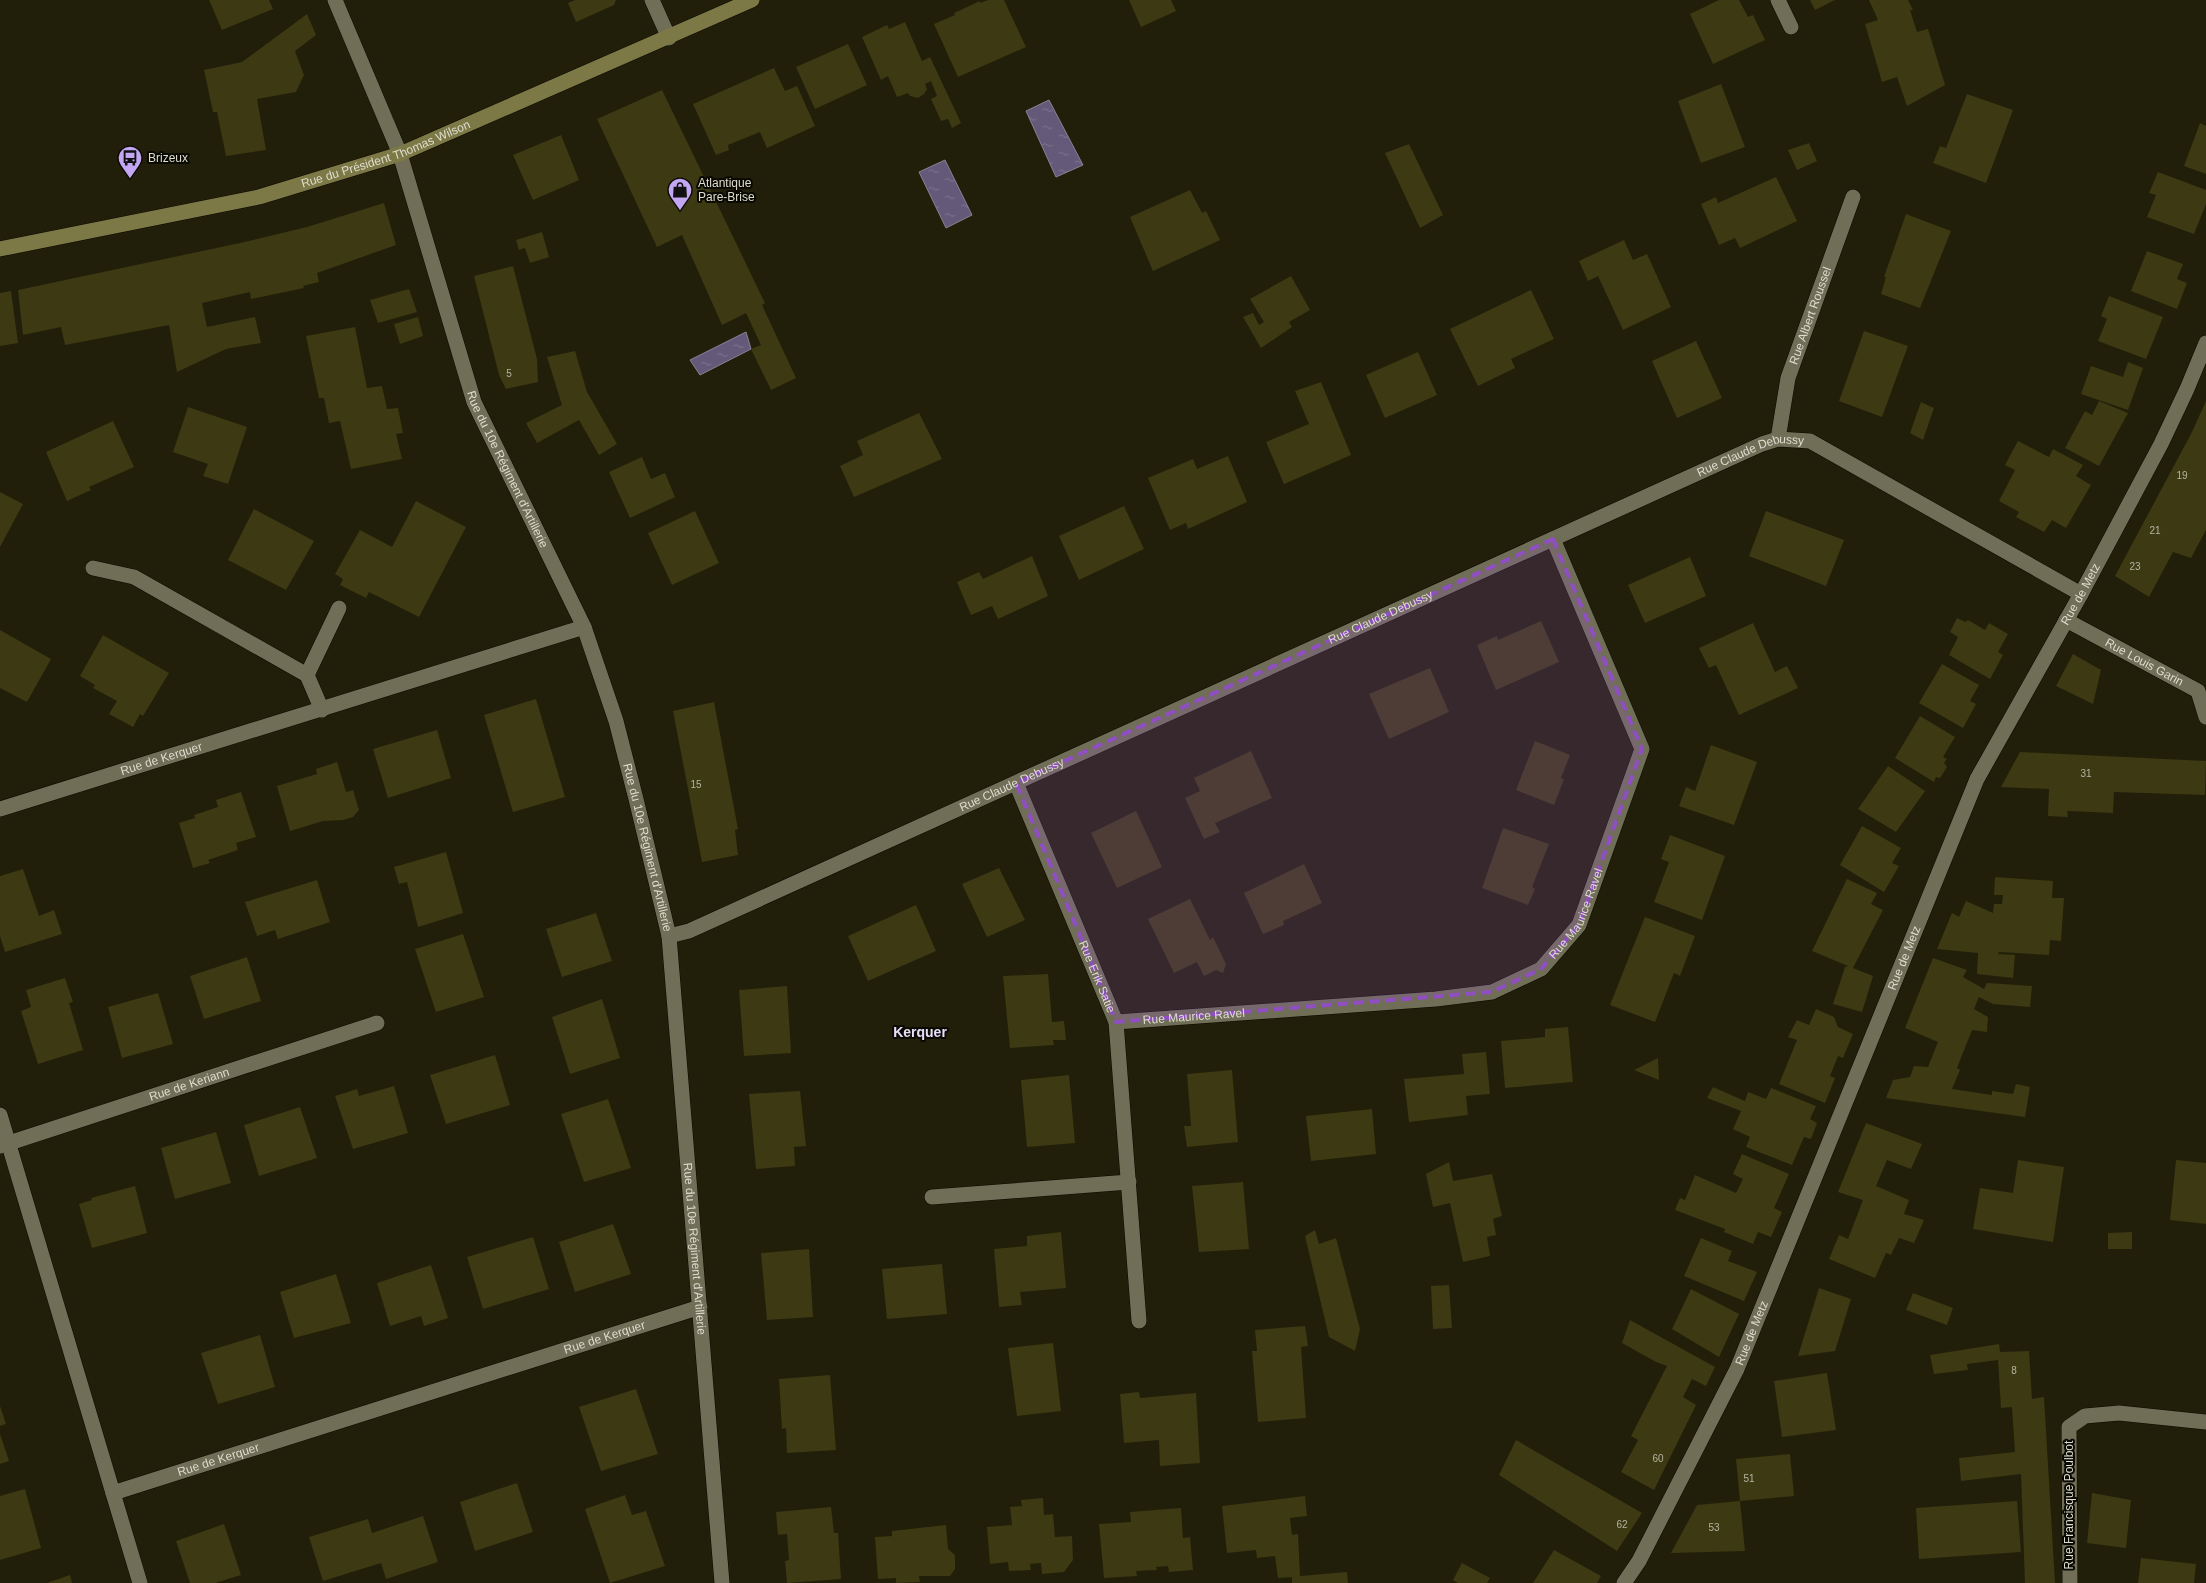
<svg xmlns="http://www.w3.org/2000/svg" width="2206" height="1583" viewBox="0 0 2206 1583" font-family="Arial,sans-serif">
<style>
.water{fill:url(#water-ripples);stroke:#898194}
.building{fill:#3c3913}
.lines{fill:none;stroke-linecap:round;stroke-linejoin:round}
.lane-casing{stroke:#0b0900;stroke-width:16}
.street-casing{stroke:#0b0900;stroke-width:16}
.secondary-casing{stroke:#0b0900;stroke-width:16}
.lane{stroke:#706e56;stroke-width:15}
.street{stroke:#706e56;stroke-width:15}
.secondary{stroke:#7d7947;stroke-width:15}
.marked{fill:#8f4fc2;fill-opacity:0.2;stroke:#8f4fc2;stroke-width:4;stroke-dasharray:10 6;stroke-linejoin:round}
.labels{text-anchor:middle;stroke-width:4;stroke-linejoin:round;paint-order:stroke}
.number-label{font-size:10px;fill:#b6b4a1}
.street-label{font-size:12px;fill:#deddd0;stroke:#090902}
.poi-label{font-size:12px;fill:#deddd0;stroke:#090902;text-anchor:start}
.neighbourhood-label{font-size:14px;font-weight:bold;fill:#e8dffb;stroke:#090902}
</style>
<defs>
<pattern id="water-ripples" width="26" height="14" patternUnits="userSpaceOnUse" patternTransform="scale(1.25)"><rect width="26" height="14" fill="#65597a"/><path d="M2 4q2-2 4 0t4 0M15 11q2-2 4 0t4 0" fill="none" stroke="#7b708c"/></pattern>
</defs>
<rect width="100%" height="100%" fill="#211f09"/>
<path class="water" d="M1049,100L1083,165L1056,177L1026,111Z
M945,160L972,215L946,228L919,172Z
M746,332L751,349L700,375L690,360Z"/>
<path class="building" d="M209,0H269L273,9L222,30Z
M575,0H616L614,5L576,22L568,3Z
M988,0H1004L1026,47L958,77L934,24L955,15L954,13L980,1V3Z
M1129,0H1171L1176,11L1141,27Z
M1719,0H1739L1748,17L1753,15L1765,40L1713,64L1690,14Z
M1810,0H1835L1815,10Z
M1869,0H1908L1913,10H1910L1917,32L1928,29L1945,85L1907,106L1897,77L1882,82L1865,24L1878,20Z
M307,14L316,35L295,51L304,75L296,92L257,99L266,150L226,156L217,112H213L204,70L242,62Z
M905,22L922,61L930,57L961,123L952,128L948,119L941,121L931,99L937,96L931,81L925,84L927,89L924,94L918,98L910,96L908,93L897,97L888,76L881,80L862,37L887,25L889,29Z
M848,44L867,85L815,109L796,67Z
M774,68L785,91L797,86L815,126L767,148L760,132L728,145L729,150L716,155L693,104Z
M1721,84L1745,147L1701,163L1678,101Z
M662,90L765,303L762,305L796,378L771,390L751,349L761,345L746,313L722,325L682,235L657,247L597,119Z
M1967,94L2013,110L1986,183L1933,163L1940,146L1946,148Z
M2200,123L2206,126V174L2184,166Z
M561,135L579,180L533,200L513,155Z
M1809,143L1817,161L1797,170L1788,150Z
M1409,144L1443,215L1420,228L1385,153Z
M2158,172L2206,190V204L2194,234L2147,217L2156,195L2149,193Z
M1776,177L1797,221L1740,248L1735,238L1719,245L1701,204L1716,197L1718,203Z
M1190,190L1202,213L1206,211L1220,240L1153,271L1130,217Z
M384,203L396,245L317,273L319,282L303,286L304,288L251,299L250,292L202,303L207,327L255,317L261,343L226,349L177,372L169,325L65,345L61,327L23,335L18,290L240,243L307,227Z
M1906,214L1951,231L1920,308L1881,294L1886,277H1884Z
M542,232L549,257L530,263L525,248L519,250L516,240Z
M1624,240L1633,260L1647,254L1671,307L1623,330L1598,276L1588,281L1579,261Z
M2147,251L2183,264L2177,279L2187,283L2177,309L2131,291Z
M513,266L537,359L538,382L506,389L499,375L474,276Z
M1291,276L1310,310L1289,322L1292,327L1261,348L1243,317L1253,313L1259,325L1264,322L1250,299Z
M409,289L417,312L378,323L370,300Z
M1531,290L1554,339L1511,359L1515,368L1478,386L1450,329Z
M11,291L18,343L0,346V293Z
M2109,296L2163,317L2146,359L2098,341L2107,319L2101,316Z
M418,317L423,336L400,344L394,324Z
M355,327L367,388L382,386L387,409L398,408L403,433L396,434L402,459L351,469L340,421L329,423L324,398H319L306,336Z
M1864,331L1908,346L1882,417L1839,401Z
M1696,341L1722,398L1677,418L1652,361Z
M575,351L587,392L617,444L599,455L579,420L537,443L526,423L562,405L547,357Z
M1418,352L1437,395L1385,418L1366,375Z
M2128,362L2143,368L2128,410L2081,394L2091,366L2123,377Z
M1321,382L1351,455L1284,484L1266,442L1309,424L1295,391Z
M2099,401L2128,413L2099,466L2065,448L2085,411L2092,415Z
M2206,401V530L2191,558L2173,552L2149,597L2115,576L2192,432Z
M1921,402L1934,408L1923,440L1910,433Z
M188,407L247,427L228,484L203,476L208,464L173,452Z
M919,413L942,459L854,497L840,466L863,455L857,441Z
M113,421L134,467L89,487L91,490L67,501L46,452Z
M2018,441L2049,457L2053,449L2083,465L2076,476L2091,485L2066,528L2052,520L2044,532L2016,517L2019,512L1999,501L2015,470L2005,465Z
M1228,456L1247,502L1188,529L1186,523L1170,530L1148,478L1193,459L1197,469Z
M642,457L651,479L665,473L675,497L630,518L609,472Z
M0,492L23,504L0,547Z
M416,501L466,527L419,617L369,592L366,598L340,585L343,579L335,574L360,530L392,547Z
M1124,506L1144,549L1079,580L1059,536Z
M254,509L314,541L286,590L228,560Z
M695,511L719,563L672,585L648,533Z
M1766,511L1844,540L1826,586L1749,556Z
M1032,556L1048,596L998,619L992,606L971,615L957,582L979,572L983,579Z
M1690,557L1706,596L1645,623L1628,585Z
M1957,618L1965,622L1968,620L1985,630L1989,623L2008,634L1998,652L2003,655L1990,679L1949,655L1958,637L1950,632Z
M1541,621L1559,662L1496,690L1477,645L1497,636L1498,640Z
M1753,623L1775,672L1787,666L1798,688L1739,715L1716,665L1709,668L1699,648Z
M0,630L51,659L27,702L0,688Z
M103,635L169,673L143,716L140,714L133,727L109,714L117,701L93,688L95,685L80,676Z
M2073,654L2101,670L2093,704L2056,686Z
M1942,664L1979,685L1970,701L1976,704L1963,728L1919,703Z
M1430,668L1449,712L1389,739L1369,694Z
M536,699L565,797L513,812L484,715Z
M714,702L738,829L735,830L738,855L702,862L673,711Z
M1920,716L1955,737L1943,757L1947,759L1944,763L1947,767L1940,778L1936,777L1934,782L1895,758Z
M437,730L451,778L388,798L373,749Z
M1535,741L1570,755L1561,778L1564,779L1554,805L1516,790Z
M1711,745L1757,762L1734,825L1679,806L1686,787L1695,791Z
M1251,751L1272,798L1215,823L1220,832L1204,839L1185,798L1200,791L1194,778Z
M2020,752L2206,761L2205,795L2114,792L2113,813L2067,811L2068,817L2048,816L2049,789L2001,787Z
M337,762L346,792L353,790L359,810L353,817L343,820L323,821L290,831L277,786L317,774L316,769Z
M1888,766L1925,791L1896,832L1858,809Z
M241,792L256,837L236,843L238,850L208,860L210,863L193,868L179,823L195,818L194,815L218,807L216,800Z
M1136,811L1162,867L1117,888L1091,833Z
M1862,826L1901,848L1892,863L1899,866L1884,892L1840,865Z
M1503,828L1549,844L1532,887L1535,889L1528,905L1482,888Z
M1670,835L1725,856L1702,920L1654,902L1669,862L1661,859Z
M446,852L463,913L418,927L407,882L399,884L394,867Z
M1304,864L1322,903L1283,921L1284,925L1263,934L1244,893Z
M999,868L1025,920L987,937L962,884Z
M23,869L39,916L54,910L62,934L5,952L0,936V876Z
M1995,877L2053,881L2052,898H2064L2061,941L2050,940L2049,955L1999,952L1998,954L2015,955L2013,978L1977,974L1978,953L1937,949L1952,913L1959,917L1966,901L1993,913L1994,904H2002L2003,895H1994Z
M1847,879L1877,893L1871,904L1883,910L1853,968L1873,976L1862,1012L1833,1004L1845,967L1848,966L1812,951Z
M317,880L330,922L278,939L275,930L257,936L245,902Z
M1190,899L1210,940L1213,937L1226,964L1223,973L1216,970L1204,976L1197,962L1174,973L1148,919Z
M916,905L936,951L868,981L848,936Z
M596,913L612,961L562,977L546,929Z
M1645,917L1695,936L1680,976L1674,973L1655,1022L1610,1005Z
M463,934L484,997L436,1012L415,949Z
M247,957L261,1001L204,1019L190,976Z
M1933,958L1967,970L1963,977L1984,989L1987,983L2032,986L2030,1007L1993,1004L1979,997L1974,1009L1988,1017L1987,1032L1972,1030L1957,1068L1960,1070L1952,1089L1992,1095V1091L2013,1094L2016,1084L2030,1087L2025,1117L1886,1098L1893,1080L1910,1077L1914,1066L1928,1067L1938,1042L1905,1028Z
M1048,974L1052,1022L1064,1021L1066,1040H1053L1054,1045L1010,1048L1003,976Z
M65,978L73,1002L69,1003L83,1050L38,1064L21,1011L31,1007L26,990Z
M787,986L791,1053L744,1056L739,990Z
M158,993L173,1044L122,1058L108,1007Z
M602,999L620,1058L570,1074L552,1017Z
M1816,1009L1834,1017L1838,1027L1853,1034L1843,1058L1838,1056L1830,1076L1835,1078L1825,1103L1779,1084L1797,1040L1788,1037L1797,1020L1809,1025Z
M1568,1027L1573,1082L1505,1088L1501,1041L1545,1037V1029Z
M1486,1052L1490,1094L1466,1096L1468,1115L1409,1122L1404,1079L1464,1074L1462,1054Z
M495,1055L510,1105L446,1124L430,1075Z
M1658,1058L1659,1080L1634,1070Z
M1232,1070L1238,1142L1187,1147L1184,1126H1191L1187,1074Z
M1069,1075L1075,1143L1027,1147L1021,1080Z
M394,1086L408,1133L353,1149L335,1096L357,1089L359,1096Z
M1713,1087L1745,1101L1748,1092L1766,1099L1771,1088L1816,1106L1810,1119L1817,1123L1811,1139L1804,1137L1792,1165L1746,1147L1750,1137L1733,1129L1741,1111L1707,1098Z
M800,1091L806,1146L794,1147L795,1166L756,1169L749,1094Z
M608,1099L631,1168L584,1182L561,1114Z
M300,1107L317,1158L259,1176L244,1125Z
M1372,1109L1376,1154L1311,1161L1306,1116Z
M1866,1123L1922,1144L1911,1169L1887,1160L1876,1186L1909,1200L1904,1214L1924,1220L1914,1243L1899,1238L1891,1255L1886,1253L1875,1278L1829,1259L1839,1235L1848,1239L1863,1200L1838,1192Z
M216,1132L231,1183L175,1199L161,1148Z
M1742,1154L1789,1174L1774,1208L1782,1212L1771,1237L1758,1232L1753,1244L1724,1232L1725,1229L1675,1210L1680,1198L1685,1200L1695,1175L1736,1193L1743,1179L1733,1174Z
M2018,1160L2064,1167L2053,1242L1973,1229L1980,1188L2013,1193Z
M2176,1160L2206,1163V1224L2170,1220Z
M1449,1162L1453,1181L1492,1174L1502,1216L1493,1219L1496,1235L1487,1237L1490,1256L1463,1262L1450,1203L1433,1207L1426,1174Z
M1243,1182L1249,1249L1199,1252L1192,1186Z
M135,1186L147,1233L92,1248L79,1204L92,1200L91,1198Z
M613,1224L631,1274L575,1292L559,1242Z
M1315,1230L1319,1244L1336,1238L1360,1329L1355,1351L1329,1337L1305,1236Z
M1061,1232L1066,1288L1020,1292L1022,1305L999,1307L994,1249L1027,1246V1236Z
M2132,1232V1249H2108V1233Z
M533,1237L549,1289L483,1309L467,1257Z
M1701,1238L1732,1251L1728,1261L1757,1272L1744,1301L1684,1276Z
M809,1249L813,1317L767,1320L761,1253Z
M942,1264L947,1314L887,1319L882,1269Z
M431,1265L448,1318L424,1326L421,1316L390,1326L377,1283Z
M336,1274L351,1323L294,1338L280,1292Z
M1449,1285L1452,1328L1433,1329L1431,1286Z
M1819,1288L1851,1299L1835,1351L1798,1356Z
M1691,1289L1739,1314L1719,1357L1672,1329Z
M1913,1293L1953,1308L1947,1325L1906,1310Z
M1630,1320L1715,1367L1706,1386L1692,1379L1683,1397L1696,1405L1654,1490L1621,1472L1638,1440L1631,1436L1667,1366L1656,1362L1622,1343Z
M1305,1326L1308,1346L1301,1347L1306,1418L1258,1422L1252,1351H1257L1255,1330Z
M260,1335L275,1387L218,1404L201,1353Z
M1053,1343L1061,1411L1017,1416L1008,1348Z
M1999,1344L2000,1352L2029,1351L2032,1399L2044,1397L2055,1583H2025L2021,1474L1961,1481L1959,1458L2015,1452L2012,1407L2001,1408L1998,1360L1967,1364L1968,1370L1934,1374L1930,1355Z
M1827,1373L1836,1430L1782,1437L1774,1381Z
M830,1375L836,1450L787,1453L786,1428L782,1429L779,1379Z
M636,1389L658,1454L601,1471L579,1407Z
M1139,1392L1140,1398L1196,1393L1200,1463L1160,1466L1159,1440L1124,1443L1120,1394Z
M0,1406L6,1424L0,1426Z
M0,1434L9,1461L0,1464Z
M1516,1440L1642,1513L1617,1551L1499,1475Z
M1790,1454L1794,1496L1740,1501L1736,1459Z
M517,1483L533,1532L475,1551L460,1502Z
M25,1489L41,1548L0,1560V1496Z
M2092,1493L2131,1500L2126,1548L2087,1543Z
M625,1495L632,1515L646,1511L665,1566L610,1583L585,1509Z
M1305,1496L1307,1516L1290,1518L1292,1535L1298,1534L1300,1576L1347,1572L1348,1583H1292V1577L1278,1578L1275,1556L1257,1558L1256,1550L1227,1553L1222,1506Z
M1043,1498L1044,1515L1053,1514L1055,1537L1072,1536L1073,1560L1064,1572L1042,1574L1041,1563L1030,1564L1031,1570L1009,1571L1008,1562L990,1564L987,1527L1012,1525L1010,1507L1022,1506L1021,1500Z
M1740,1501L1745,1551L1671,1553L1697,1505Z
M2017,1501L2021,1552L1919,1559L1916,1508Z
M831,1507L834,1533H838L841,1579L787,1583L785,1561L789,1560L787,1534L778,1535L776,1512Z
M1181,1508L1183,1538L1190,1537L1193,1570L1169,1572L1168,1566L1156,1567L1157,1570L1136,1571L1137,1576L1104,1578L1099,1524L1131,1522L1130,1512Z
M423,1516L438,1562L386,1579L381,1563L323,1581L309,1537L368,1519L372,1533Z
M224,1524L241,1575L215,1583H190L176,1541Z
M946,1525L948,1549L955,1555V1569L950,1576H919L920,1582L896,1583V1578L878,1579L875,1537L892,1536V1531Z
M1554,1550L1601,1576L1597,1583H1533Z
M2141,1558L2196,1564L2194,1583H2138Z
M1462,1563L1490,1578L1487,1583H1458L1453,1580Z
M70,1575L72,1583H47Z"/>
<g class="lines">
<defs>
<path id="lane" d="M307,675L339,608"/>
<g id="street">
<path id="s1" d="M335,0L400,154L474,402L584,627L616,721L636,799L669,936L722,1583"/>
<path d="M652,0L669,38"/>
<path d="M1778,0L1791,27"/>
<path id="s2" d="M1778,439L1788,378L1853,197"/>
<path d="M93,568L134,577L307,675L322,710"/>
<path id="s3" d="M2066,620L2198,691L2206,717"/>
<path id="s4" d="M1016,783L1116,1022L1139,1321"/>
<path id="s5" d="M0,809L584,627"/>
<path id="s6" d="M669,936L689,931L1762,444L1778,439L1810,441L2081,594"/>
<path id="s7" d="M1116,1022L1436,999L1492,992L1541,969L1579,925L1642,749L1553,539"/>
<path id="s8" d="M0,1115L113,1493L700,1307"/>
<path id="s9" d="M0,1146L377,1023"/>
<path d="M932,1197L1129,1182"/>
<path d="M113,1493L140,1583"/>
<path id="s10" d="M1624,1583L1639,1561L1737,1369L1977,779L2081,594L2161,444L2187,389L2206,343"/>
<path d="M2070,1583L2069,1427L2085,1416L2119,1413L2206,1422"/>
</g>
<g id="secondary">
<path id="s11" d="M0,249L259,197L400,154L752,0"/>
</g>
</defs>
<use href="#lane" class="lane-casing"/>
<use href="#street" class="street-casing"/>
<use href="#secondary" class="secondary-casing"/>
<use href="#lane" class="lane"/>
<use href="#street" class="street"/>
<use href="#secondary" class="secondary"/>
</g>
<path class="marked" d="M1553,539L1642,749L1579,925L1541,969L1492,992L1116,1022L1016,783Z"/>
<defs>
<symbol id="bus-pin" viewBox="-11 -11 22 30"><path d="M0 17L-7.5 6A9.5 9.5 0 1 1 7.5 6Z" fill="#c3a7f2" stroke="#090902"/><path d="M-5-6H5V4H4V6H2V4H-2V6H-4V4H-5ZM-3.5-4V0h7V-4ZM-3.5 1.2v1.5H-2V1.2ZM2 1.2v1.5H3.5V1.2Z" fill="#111"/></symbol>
<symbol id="shop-pin" viewBox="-11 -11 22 30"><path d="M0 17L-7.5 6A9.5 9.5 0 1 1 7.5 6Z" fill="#c3a7f2" stroke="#090902"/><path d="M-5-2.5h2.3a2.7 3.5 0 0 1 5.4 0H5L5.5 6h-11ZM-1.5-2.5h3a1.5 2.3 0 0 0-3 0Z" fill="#111"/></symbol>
</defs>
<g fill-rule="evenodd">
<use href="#bus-pin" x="116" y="144" width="28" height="38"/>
<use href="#shop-pin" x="666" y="176" width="28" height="38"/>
</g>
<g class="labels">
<g class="number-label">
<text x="509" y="377">5</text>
<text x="2182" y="479">19</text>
<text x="2155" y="534">21</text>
<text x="2135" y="570">23</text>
<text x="2086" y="777">31</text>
<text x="696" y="788">15</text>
<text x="2014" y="1374">8</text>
<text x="1658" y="1462">60</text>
<text x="1749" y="1482">51</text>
<text x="1622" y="1528">62</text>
<text x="1714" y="1531">53</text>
</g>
<g class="street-label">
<text dy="4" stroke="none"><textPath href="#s11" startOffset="398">Rue du Président Thomas Wilson</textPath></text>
<text dy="4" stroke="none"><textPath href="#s2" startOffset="128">Rue Albert Roussel</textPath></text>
<text dy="4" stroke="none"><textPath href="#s6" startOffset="1185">Rue Claude Debussy</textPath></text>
<text dy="4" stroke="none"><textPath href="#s1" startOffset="501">Rue du 10e Régiment d'Artillerie</textPath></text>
<text dy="4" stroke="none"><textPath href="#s10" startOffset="1091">Rue de Metz</textPath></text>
<text dy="4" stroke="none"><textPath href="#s6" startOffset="780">Rue Claude Debussy</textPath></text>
<text dy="4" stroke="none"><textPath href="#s3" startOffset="89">Rue Louis Garin</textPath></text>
<text dy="4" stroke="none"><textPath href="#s5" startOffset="169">Rue de Kerquer</textPath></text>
<text dy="4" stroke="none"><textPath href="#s6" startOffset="375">Rue Claude Debussy</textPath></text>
<text dy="4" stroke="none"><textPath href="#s1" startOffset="906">Rue du 10e Régiment d'Artillerie</textPath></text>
<text dy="4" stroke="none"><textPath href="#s7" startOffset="498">Rue Maurice Ravel</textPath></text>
<text dy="4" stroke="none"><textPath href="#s10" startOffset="686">Rue de Metz</textPath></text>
<text dy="4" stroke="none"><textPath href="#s4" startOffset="210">Rue Erik Satie</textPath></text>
<text dy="4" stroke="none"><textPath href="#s7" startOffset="78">Rue Maurice Ravel</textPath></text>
<text dy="4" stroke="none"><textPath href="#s9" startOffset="199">Rue de Keriann</textPath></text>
<text dy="4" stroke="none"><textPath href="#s1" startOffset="1311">Rue du 10e Régiment d'Artillerie</textPath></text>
<text dy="4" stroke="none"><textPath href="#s10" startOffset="281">Rue de Metz</textPath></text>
<text dy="4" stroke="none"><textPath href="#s8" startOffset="910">Rue de Kerquer</textPath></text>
<text dy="4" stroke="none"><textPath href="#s8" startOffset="505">Rue de Kerquer</textPath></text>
<text transform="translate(2069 1505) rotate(-90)" y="4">Rue Francisque Poulbot</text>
</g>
<g class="poi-label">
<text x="148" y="162">Brizeux</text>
<text x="698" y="187">Atlantique<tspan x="698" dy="14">Pare-Brise</tspan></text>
</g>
<g class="neighbourhood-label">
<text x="920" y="1037">Kerquer</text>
</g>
</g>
</svg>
